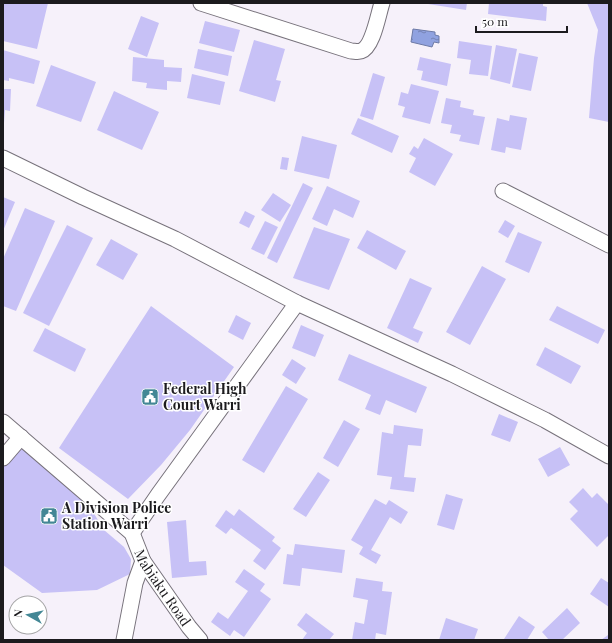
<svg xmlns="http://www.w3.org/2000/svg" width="612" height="643" viewBox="0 0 612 643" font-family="'Playfair Display',serif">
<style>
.water{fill:url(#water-ripples);stroke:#6d7aa6}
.building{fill:#c7c1f6}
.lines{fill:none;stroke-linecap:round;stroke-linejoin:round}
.minor-casing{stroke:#77727b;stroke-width:17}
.minor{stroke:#fff;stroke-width:15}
.labels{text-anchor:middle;stroke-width:3;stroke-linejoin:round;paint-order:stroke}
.poi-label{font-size:14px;font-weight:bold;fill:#1c1b1e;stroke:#fff;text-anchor:start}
.street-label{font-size:14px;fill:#1c1b1e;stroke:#fff}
</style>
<defs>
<pattern id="water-ripples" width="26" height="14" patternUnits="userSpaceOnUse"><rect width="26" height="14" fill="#90a2e0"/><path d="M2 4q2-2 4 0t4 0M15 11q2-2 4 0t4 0" fill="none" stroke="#7583b5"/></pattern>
</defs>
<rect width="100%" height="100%" fill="#f6f1fa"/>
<path class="water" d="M413,29L435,32V35L439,36V43L434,42L432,47L411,42Z"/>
<path class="building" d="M3,3H48L37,49L3,41Z
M428,3H467L466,10L428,4Z
M489,3H543V6L547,7L546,21L488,14Z
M587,3H609V122L589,118L594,58L598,30Z
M141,16L159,23L147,57L128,49Z
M205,21L240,30L234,52L199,43Z
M254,40L285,49L276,80L281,81L275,102L239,91Z
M459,41L492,46L488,76L469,74L471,60L457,58Z
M496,45L517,49L510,84L490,79Z
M198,49L232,56L228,76L194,68Z
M3,50L40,61L34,84L9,78V81L3,80Z
M519,53L538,57L531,91L512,87Z
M133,57L164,60V67L182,68L181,82L167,81V90L146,88L147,83L132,81Z
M420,57L451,64L447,86L421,80L423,71L417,70Z
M51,65L96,82L81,122L36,106Z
M373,73L385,77L373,120L360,116Z
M192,74L225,82L220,105L187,98Z
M411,84L439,91L430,124L402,117L405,107L398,105L401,92L408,94Z
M3,89H11L10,111L5,110L4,123H3Z
M114,91L159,112L142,150L97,130Z
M446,98L461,101L460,107L474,110L473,115L485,117L479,145L459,141L461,135L450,133L452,125L441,123Z
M510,115L527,118L521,150L506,147L505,153L491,150L497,118L509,121Z
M358,118L399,136L392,153L351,134Z
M302,136L337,145L329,179L294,171Z
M424,138L453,154L435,186L409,172L416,158L409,154L414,146L418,149Z
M282,157L289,158L287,170L280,169Z
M303,183L313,188L277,263L267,258Z
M327,186L360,201L353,218L334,209L327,226L312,219Z
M273,193L291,205L280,222L261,210Z
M3,197L15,202L3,231Z
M25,208L55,221L16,311L3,306V259Z
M245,211L255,216L249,228L239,223Z
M505,220L515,226L508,238L498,232Z
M265,221L278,227L264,255L251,249Z
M67,225L93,238L49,326L23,313Z
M314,227L350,239L329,290L293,278Z
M367,230L406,251L396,270L357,248Z
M518,232L542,242L529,273L505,262Z
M111,239L138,254L123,280L96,265Z
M482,266L506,279L470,345L446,332Z
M410,278L432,288L413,328L423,332L418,343L387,328Z
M151,306L234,367L190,430L161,465L128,499L59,448Z
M557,306L605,330L598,344L549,320Z
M236,315L251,323L243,340L228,332Z
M301,325L324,335L315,357L292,348Z
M45,328L86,349L75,372L33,351Z
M545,347L581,366L571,384L536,365Z
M349,354L427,387L416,413L386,400L380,415L365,409L371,395L338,380Z
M292,359L306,368L296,384L282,375Z
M286,386L308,399L264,473L242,460Z
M499,414L518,422L510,442L491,435Z
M344,420L360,429L338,467L323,458Z
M394,425L423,429L421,446L408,445L404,477L416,478L414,492L390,489L392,477L377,475L382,432L393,434Z
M560,447L570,465L548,477L538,459Z
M22,448L36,460L61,479L87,502L104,530L124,547L131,559L130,574L97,590L42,593L3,565V465Z
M318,472L330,480L306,517L293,509Z
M583,488L592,498L597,493L609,505V535L597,547L570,519L578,511L569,502Z
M446,494L463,499L454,530L437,525Z
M375,499L386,505L389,500L408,512L401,524L390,517L371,550L381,555L376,564L359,554L363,547L351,540Z
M239,509L275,537L272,541L281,548L265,570L253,561L261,550L231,528L226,534L215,526L226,510L234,516Z
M186,520L189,562L206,561L207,575L172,578L167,522Z
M295,544L345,550L342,573L302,568L300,586L283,584L287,554L293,555Z
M244,569L265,584L260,591L271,599L244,637L234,630L230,636L211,622L218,612L228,619L248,591L235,582Z
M356,578L383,582L382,591L392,592L386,635L376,633L375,640H352L355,622L364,624L368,600L353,597Z
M601,578L609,583V607L590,594Z
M567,608L580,623L562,640H549L542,632Z
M306,613L334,634L329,640H302L307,633L297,625Z
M519,616L535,627L527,640H506L504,639Z
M446,618L478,629L474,640H439Z
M608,635L609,637V640H601Z"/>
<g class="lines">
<defs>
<g id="minor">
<path d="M201,3L351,51C354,51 358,52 361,51C373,47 378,15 382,3"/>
<path d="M3,158L83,197L175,239L297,303L452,374L545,420L609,456"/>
<path d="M503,191L609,245"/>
<path id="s1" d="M3,422L132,533L143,561L189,627L200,640"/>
<path d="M3,458L21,437"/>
<path d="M132,533L158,495L297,303"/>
<path d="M124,640L135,583L143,561"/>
</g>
</defs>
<use href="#minor" class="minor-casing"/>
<use href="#minor" class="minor"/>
</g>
<defs>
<symbol id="civic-square" viewBox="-11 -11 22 22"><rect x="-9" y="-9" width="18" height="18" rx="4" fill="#438795" stroke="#fff"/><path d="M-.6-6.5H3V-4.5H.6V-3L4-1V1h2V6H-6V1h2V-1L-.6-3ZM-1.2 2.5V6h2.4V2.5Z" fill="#fff"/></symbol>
</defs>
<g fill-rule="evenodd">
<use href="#civic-square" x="140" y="387" width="20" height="20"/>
<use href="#civic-square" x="39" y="506" width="20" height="20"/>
</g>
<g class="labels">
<g class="poi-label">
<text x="163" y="394">Federal High<tspan x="163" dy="16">Court Warri</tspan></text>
<text x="62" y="513">A Division Police<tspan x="62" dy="16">Station Warri</tspan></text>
</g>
<g class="street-label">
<text dy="5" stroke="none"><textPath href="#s1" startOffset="233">Mabiaku Road</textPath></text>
</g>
</g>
<rect width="612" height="643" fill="none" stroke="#1c1b1e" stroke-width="8"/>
<g transform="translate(28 615) rotate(278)"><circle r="19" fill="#ffffff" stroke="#a4a4a5"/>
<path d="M0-3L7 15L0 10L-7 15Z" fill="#438795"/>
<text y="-6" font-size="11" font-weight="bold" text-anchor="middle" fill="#1c1b1e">N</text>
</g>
<path d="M476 26v6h91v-6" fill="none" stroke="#1c1b1e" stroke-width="2"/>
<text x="482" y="26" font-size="12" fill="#1c1b1e" stroke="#ffffff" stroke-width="3" paint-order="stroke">50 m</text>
</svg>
